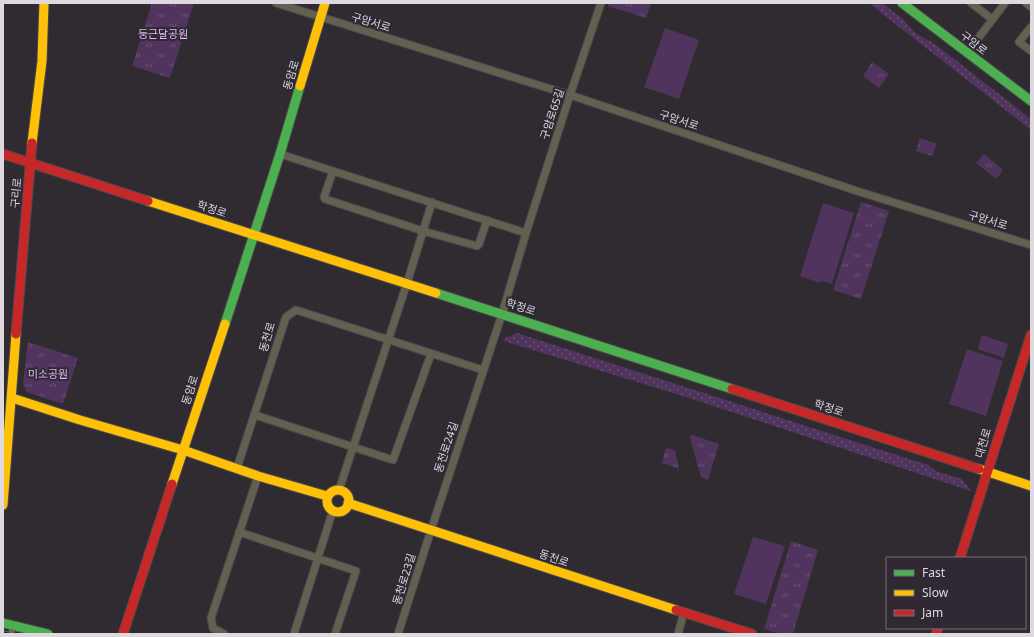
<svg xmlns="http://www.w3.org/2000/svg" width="1034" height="637" viewBox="0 0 1034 637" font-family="'Noto Sans','Noto Sans KR',sans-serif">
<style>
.grass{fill:url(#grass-dots)}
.park{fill:url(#park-tufts)}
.pitch{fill:#50345d}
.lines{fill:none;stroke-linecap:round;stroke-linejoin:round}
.street-casing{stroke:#4b484c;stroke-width:9}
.fast-casing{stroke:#4b484c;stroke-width:11}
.slow-casing{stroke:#4b484c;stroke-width:11}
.jam-casing{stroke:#4b484c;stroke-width:11}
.street{stroke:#635f51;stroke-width:7}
.fast{stroke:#4caf50;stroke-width:9}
.slow{stroke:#ffc107;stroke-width:9}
.jam{stroke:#c62828;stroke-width:9}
.rail-casing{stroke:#6b6861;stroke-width:3.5}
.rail{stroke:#302933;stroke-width:2;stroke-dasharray:6;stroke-linecap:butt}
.labels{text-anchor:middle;stroke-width:4;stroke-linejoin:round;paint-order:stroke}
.street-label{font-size:11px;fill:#ddd9df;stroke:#302933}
.park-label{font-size:11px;fill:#deb6f2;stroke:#302933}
</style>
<defs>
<pattern id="grass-dots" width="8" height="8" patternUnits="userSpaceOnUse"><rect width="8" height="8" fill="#50345d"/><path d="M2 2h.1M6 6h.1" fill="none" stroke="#695174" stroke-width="1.8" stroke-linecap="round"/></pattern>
<pattern id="park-tufts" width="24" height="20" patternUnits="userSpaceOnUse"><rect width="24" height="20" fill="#50345d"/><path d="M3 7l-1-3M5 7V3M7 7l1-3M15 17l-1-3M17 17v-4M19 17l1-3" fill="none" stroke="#695174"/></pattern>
</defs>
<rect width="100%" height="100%" fill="#2f2b31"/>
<path class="grass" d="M872,3H882L903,19L915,33L935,44L1031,119V130L871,5Z
M517,333L928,465L936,471L962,479L971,491L686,397L504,341L505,338Z"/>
<path class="park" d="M152,3H194L170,78L132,66Z
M609,3H651L646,18L608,6Z
M872,62L889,74L879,88L863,76Z
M920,138L937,144L932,156L916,151Z
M984,154L1003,170L996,179L976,163Z
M861,202L889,211L861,299L833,290Z
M28,342L78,358L63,404L27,392L23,384Z
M692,435L719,444L708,480L701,477L690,438Z
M666,448L675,450L679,469L662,463Z
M791,541L818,550L793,634H781L764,629Z"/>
<path class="pitch" d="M665,28L699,40L679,99L644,87Z
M823,203L854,213L832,284L821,281L820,283L800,276Z
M982,335L1008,344L1004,358L978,349Z
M967,349L1003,361L986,416L949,404Z
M753,537L785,546L766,604L734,594Z"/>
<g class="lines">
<defs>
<path id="street" d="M276,3L570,95L860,192L1031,245
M971,3L992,19
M1026,3L1031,7
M1031,27L1019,42L1031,51
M967,53L1005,3
M280,154L526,233
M333,171L324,197L325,199L423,231L477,246L479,244L487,220
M255,415L393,460L431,354
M237,468L286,317L296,310L483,370
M339,490L407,283L432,202
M239,532L356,571L335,634
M224,634L213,628L211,618L258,476
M294,634L333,510
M398,634L431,530L502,314L526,233L570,95L601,3
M678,634L684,612"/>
<path id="fast" d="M902,3L1031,101
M436,293L732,389
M225,324L280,154L300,86
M3,623L48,634"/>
<path id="slow" d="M300,86L325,3
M32,143L42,61L44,3
M148,201L436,293
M12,398L80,420L183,450L258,476L327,496
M979,469L1031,486
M172,484L225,324
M327 501a11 11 0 1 1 22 0a11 11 0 1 1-22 0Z
M348,503L676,610
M3,505L16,334"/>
<path id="jam" d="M3,154L148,201
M16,334L32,143
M732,389L979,469
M960,558L1031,335
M676,610L752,634
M123,634L172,484
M936,634L938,628"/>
</defs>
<use href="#street" class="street-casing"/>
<use href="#fast" class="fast-casing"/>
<use href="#slow" class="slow-casing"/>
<use href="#jam" class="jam-casing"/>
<use href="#street" class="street"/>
<use href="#fast" class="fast"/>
<use href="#slow" class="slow"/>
<use href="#jam" class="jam"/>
<defs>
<path id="rail" d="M3,629L21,634"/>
</defs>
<use href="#rail" class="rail-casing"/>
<use href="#rail" class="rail"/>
</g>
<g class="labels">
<g class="street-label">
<text transform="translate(371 22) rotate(17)" y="4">구암서로</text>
<text transform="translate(974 43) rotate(38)" y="4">구암로</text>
<text transform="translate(291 75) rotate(-73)" y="4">동암로</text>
<text transform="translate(552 114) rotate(-72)" y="4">구암로65길</text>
<text transform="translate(679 120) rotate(18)" y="4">구암서로</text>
<text transform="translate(16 193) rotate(-85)" y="4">구리로</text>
<text transform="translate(212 209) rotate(18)" y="4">학정로</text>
<text transform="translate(988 220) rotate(17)" y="4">구암서로</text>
<text transform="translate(521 307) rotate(18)" y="4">학정로</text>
<text transform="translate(267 337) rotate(-73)" y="4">동천로</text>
<text transform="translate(190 390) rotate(-72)" y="4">동암로</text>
<text transform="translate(829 408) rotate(18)" y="4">학정로</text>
<text transform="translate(983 443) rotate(-73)" y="4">대천로</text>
<text transform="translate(446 447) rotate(-72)" y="4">동천로24길</text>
<text transform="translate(554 558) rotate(19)" y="4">동천로</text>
<text transform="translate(404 579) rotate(-73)" y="4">동천로23길</text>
</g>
<g class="park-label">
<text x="163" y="38">둥근달공원</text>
<text x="48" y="378">미소공원</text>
</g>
</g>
<rect width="1034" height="637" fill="none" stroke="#ddd9df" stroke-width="8"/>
<rect x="886" y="557" width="140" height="72" fill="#302933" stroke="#756f78"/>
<rect x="894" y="570" width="20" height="6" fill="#4caf50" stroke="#756f78"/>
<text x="922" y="577" font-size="12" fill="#ddd9df">Fast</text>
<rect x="894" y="590" width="20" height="6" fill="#ffc107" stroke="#756f78"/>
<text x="922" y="597" font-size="12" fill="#ddd9df">Slow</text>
<rect x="894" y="610" width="20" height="6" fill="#c62828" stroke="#756f78"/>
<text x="922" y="617" font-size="12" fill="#ddd9df">Jam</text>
</svg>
